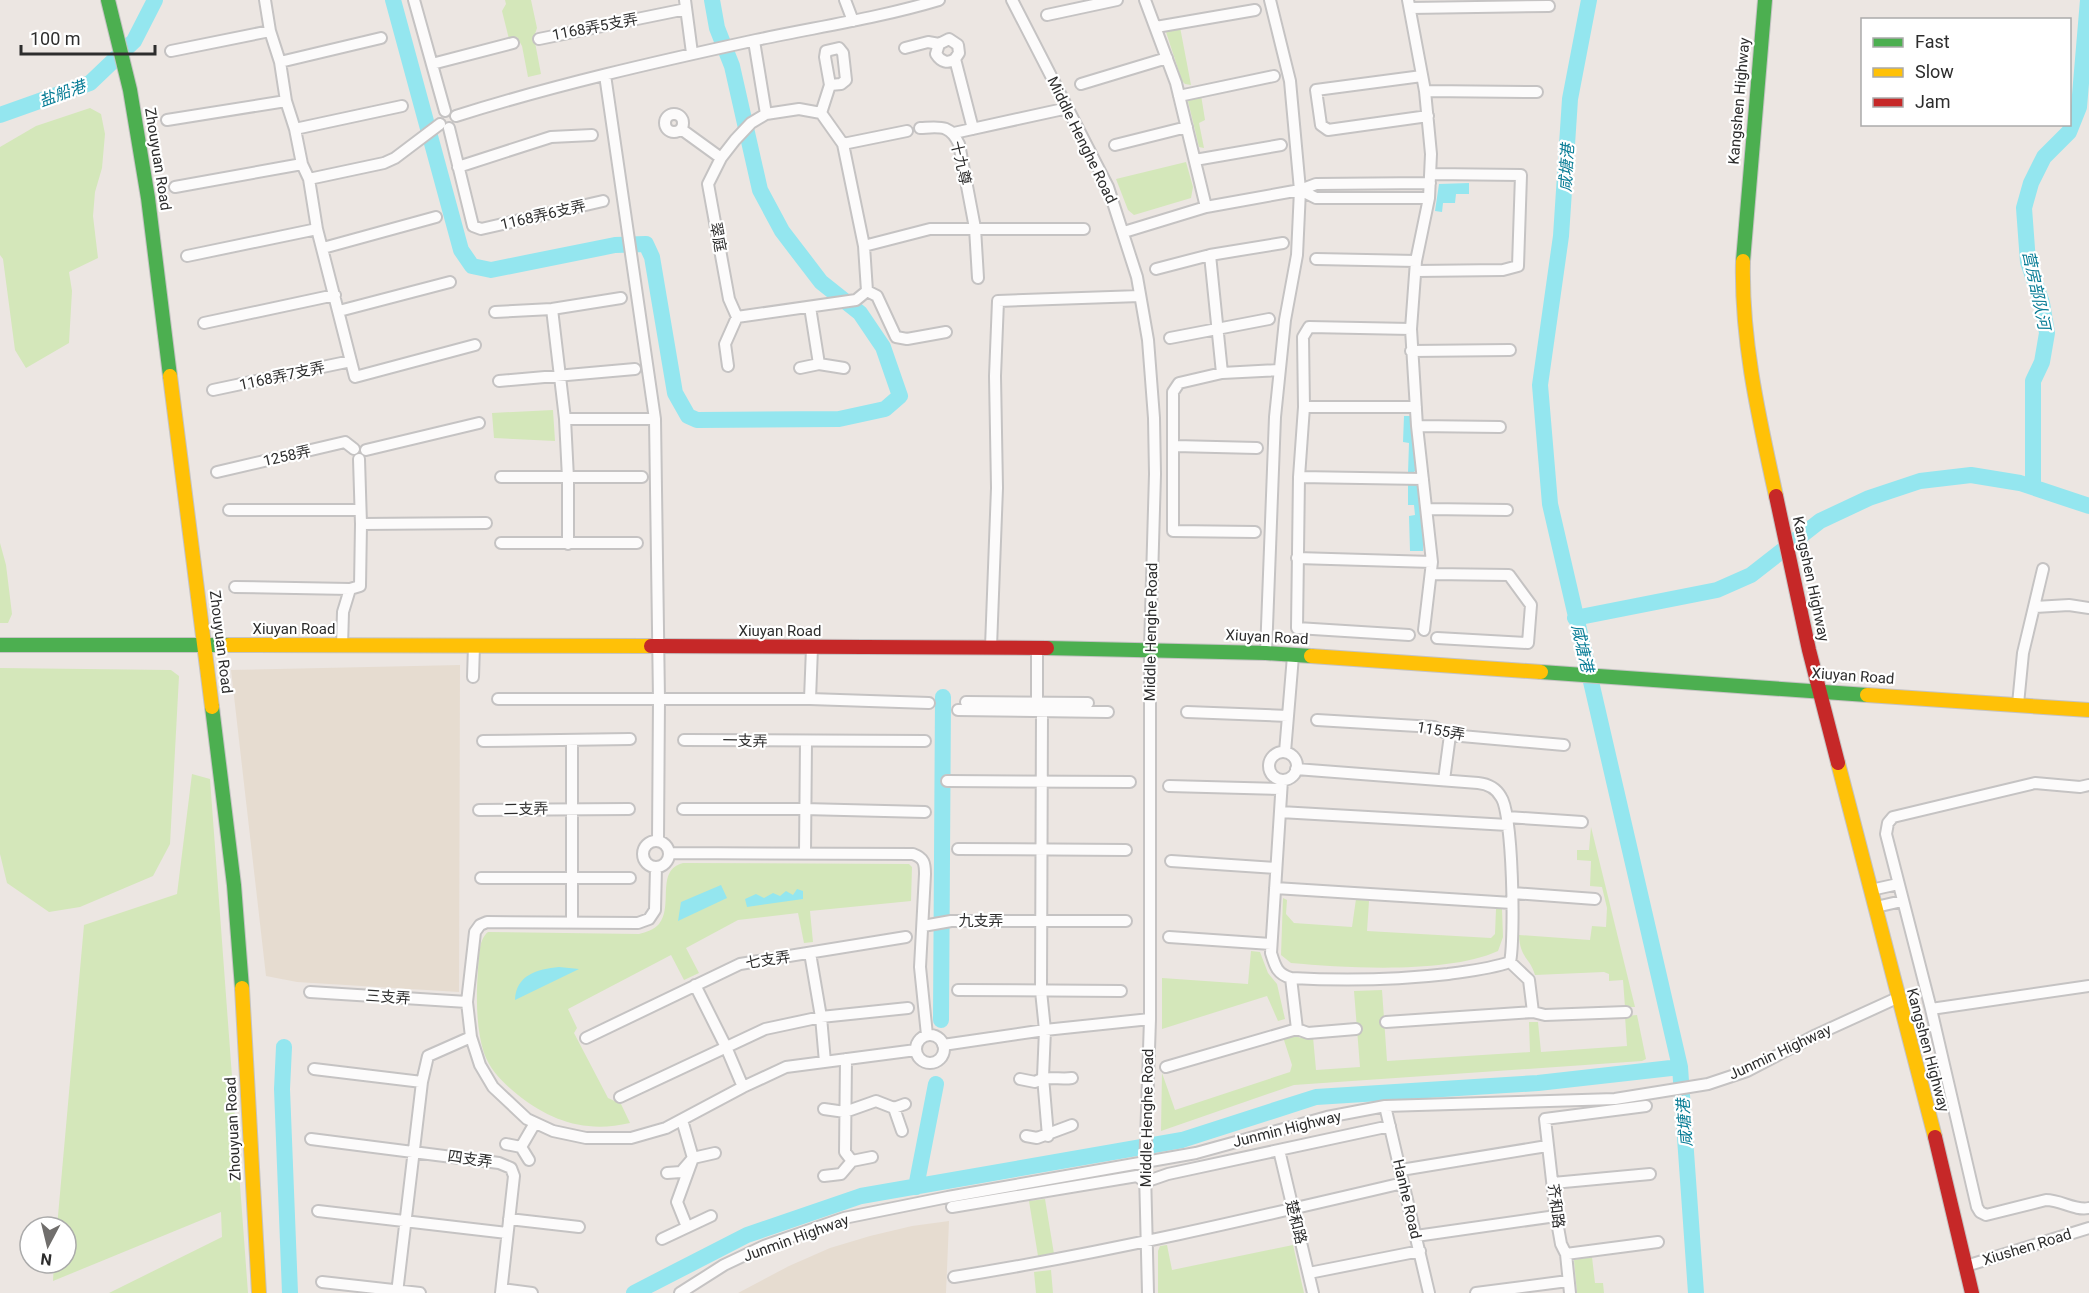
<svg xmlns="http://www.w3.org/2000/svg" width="2089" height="1293" viewBox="0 0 2089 1293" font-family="Roboto,'Noto Sans SC',sans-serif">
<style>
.education{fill:#e6dcd0}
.green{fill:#d4e7ba}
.water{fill:#94e6ef}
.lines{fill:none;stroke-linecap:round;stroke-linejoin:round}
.river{stroke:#94e6ef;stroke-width:16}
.street-casing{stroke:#c5c3c3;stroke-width:14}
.fast-casing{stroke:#c5c3c3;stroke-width:16}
.slow-casing{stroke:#c5c3c3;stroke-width:16}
.jam-casing{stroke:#c5c3c3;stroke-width:16}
.street{stroke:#fcfbfb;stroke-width:10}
.fast{stroke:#4caf50;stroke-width:14}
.slow{stroke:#ffc107;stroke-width:14}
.jam{stroke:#c62828;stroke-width:14}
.labels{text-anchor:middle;stroke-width:4.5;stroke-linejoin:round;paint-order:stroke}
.street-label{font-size:15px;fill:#2d2d2d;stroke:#fff}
.water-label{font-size:16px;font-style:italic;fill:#097d96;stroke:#fff}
</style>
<rect width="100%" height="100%" fill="#ece6e2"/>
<path class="education" d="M460,665L459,992L297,982L266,976L231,670Z
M949,1221L946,1293H738L789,1266L830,1248L870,1236L912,1226Z"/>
<path class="green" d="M505,0H531L537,28L534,37L541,74L528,77L522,46L517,37L509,39L502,11L506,4Z
M1180,27L1191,85L1185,84L1182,81L1166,32L1168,29Z
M1201,95L1205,120L1199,123L1204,148L1199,147L1187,97Z
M90,108L101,114L105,134L102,168L95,192L93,216L98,258L69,272L72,291L69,343L26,368L15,350L3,259L0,255V147L36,126Z
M1186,162L1193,187L1191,198L1134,215L1128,210L1116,179Z
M553,410L555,441L494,438L492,413Z
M0,543L6,565L12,614L8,623H0Z
M0,668L171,670L179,676L170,844L153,876L80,907L49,912L7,883L0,854Z
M192,774L210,779L248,1293H109L222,1237L221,1212L53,1281L54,1263H66V1227H57L84,925L177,894Z
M1591,827L1635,1007H1625L1623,980L1609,981V974L1604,972L1535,975C1530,957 1520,959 1519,935L1590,940L1592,926L1606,927L1607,908L1602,887L1590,886L1591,861L1577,860V850H1589Z
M683,863L909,864L912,867L911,901L810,911L813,942L804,943L798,913L738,920L686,948L699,973L684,980L671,955L568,1009L577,1028L574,1033L608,1098L621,1104L630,1123C587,1133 552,1122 518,1095C504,1084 490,1070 484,1053C476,1029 476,995 478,971C479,958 478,940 488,932L639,934C646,932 654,930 659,924C674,906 655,870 683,863Z
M1283,898L1287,900L1286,914L1294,923L1352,927L1356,899L1369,901L1367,931L1491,938L1495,934L1496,909H1502L1503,937L1498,951C1447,974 1348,968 1291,963L1281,955Z
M1251,951L1260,952L1268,973L1277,984L1285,1019L1278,1021L1267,996L1162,1029V978L1248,984Z
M1382,990L1387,1061L1530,1052L1529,1022H1538L1541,1052L1627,1046L1625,1016L1637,1015L1646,1059L1642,1061L1294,1085L1161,1131L1162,1073L1175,1110L1290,1072L1292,1065L1283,1037L1293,1033L1300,1038L1313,1037L1316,1070L1360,1067L1354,991Z
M1045,1199L1054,1254L1038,1256L1029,1201Z
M1167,1245L1172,1270L1293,1245L1304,1293H1158V1251L1160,1246Z
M1592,1257L1595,1283H1603L1604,1293H1577L1574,1260Z
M1051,1270L1053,1293H1036L1034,1272Z"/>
<path class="water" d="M1469,183V194H1456L1455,203H1443L1442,212L1435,211L1439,184Z
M1404,416H1410L1412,421L1416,470L1412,474L1408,473L1409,443L1403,442Z
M1408,485H1416L1419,488L1424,529L1423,551H1410L1409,516L1415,515L1414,505H1408Z
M721,885L727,898L678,921L681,902Z
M797,889L803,891V899L747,907L745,899L756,894L764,898L773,893L780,896L786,891L793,895Z
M559,967L579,969L515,1000C516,975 537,969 559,967Z"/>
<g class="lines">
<path class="river" d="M393,0L461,250L472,266L491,270L615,245L646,244L652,257L675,393L688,416L697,420L839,419L885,409L900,396L883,347L860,313L821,282L782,231L760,190L732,66L717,28L712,0
M1589,0L1570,99L1561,236L1540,385L1550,504L1680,1067L1696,1293
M0,115L90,83L134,41L155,0
M2033,487V381L2042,362L2047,333L2042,303L2028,262L2024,208L2031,183L2044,157L2069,132L2079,107L2088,0
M1575,618L1717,590L1751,575L1820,521L1869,498L1920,481L1971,475L2020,483L2089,506
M941,1020L943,697
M284,1047L282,1089L290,1293
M916,1187L936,1084
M634,1293L747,1235L861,1196L1182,1140L1316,1097L1538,1083L1680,1067"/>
<defs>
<path id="street" d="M265,0L270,31L280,62L286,101L295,129L302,164L309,179L317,229L355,377L475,345
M414,0L445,111
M685,0L692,53
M845,0L853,21
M1012,0L1108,187L1137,277L1148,340L1154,418L1155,474L1150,649V1019L1145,1172L1148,1293
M1145,0L1176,83L1206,207
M1408,0L1425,91L1431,154L1429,198L1416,261L1411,329L1417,426L1432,562L1424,630
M1410,8L1549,6
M1047,15L1117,0
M1156,27L1255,10
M539,39L686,9
M754,41L766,114L751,123L735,140L721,158L708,184L729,299L737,317L856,300L867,291L864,246L843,144L821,113L799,109L766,114
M905,48L928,42L939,44
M171,51L270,31
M955,59C948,64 941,62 936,54L939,44L949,39L958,45L959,53L955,59L973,129
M280,62L381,38
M432,64L513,43
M605,75L655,419L659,699L658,841
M1422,76L1316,90L1321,125L1328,130L1428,116
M1081,84L1167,58
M1425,91L1537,92
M1179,96L1274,76
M821,113L830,85L841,84L846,80L843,53L839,48L826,51L825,57L830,85
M665 123a9 9 0 1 1 18 0a9 9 0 1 1-18 0Z
M456,116C554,85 655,62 756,40C817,27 879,18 939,0
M167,120L286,101
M449,128L473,226L481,229L603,201
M920,128C940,127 950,124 959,144L975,228L978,278
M295,129L402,106
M681,129L721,158
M954,133L1068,108
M843,144L907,131
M1115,145L1187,127
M1195,160L1281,145
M458,167L551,137L592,135
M309,179L384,163L395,158L440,124
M175,187L302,164
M1300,190L1316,198H1429
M1124,232L1206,207L1300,190L1316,184L1430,183
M864,246L930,229H1084
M323,248L436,217
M1210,255L1222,373
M187,256L317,229
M1316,259L1416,261
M1156,269L1210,255L1283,243
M1416,271L1503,270L1518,266L1521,175L1431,174
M867,291L877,296L896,337L907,339L946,332
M810,307L819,364L844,368
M552,309L565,419L568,478V544
M339,311L450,282
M495,312L552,309L621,298
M204,323L335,295
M1170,338L1269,319
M1411,351L1510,350
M728,366L725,344L737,317
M800,368L819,364
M499,381L635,369
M213,390L351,361
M1304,407H1416
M565,419H655
M1417,426L1500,427
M1175,446L1257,448
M366,450L479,423
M217,472L345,442L354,449
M501,477H642
M1299,477L1423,479
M1427,509L1507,510
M229,510H360
M361,524L486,523
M1255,532L1173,531V392L1179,383L1222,373L1279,370
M501,543H637
M1297,558L1432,562
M1432,574L1509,575L1531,605L1528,643L1437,638
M235,587L350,589
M2035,607L2069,605L2089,608
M1409,635L1297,628L1299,477L1304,407L1303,337L1309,327L1411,329
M342,646L343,612L350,589L360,586L361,524L359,459
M991,647L997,488L995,376L998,301L1140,296
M1266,653L1275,417L1285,320L1297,255L1300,190L1290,81L1270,0
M473,677L474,646
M498,699H810L929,703
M810,699L812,648
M966,702L1088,703
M1037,702V648
M2018,704L2023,653L2043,569
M958,710L1108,712
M1042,711L1041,991L1045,1030L1043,1077L1048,1136
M1187,712L1288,716
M1317,720L1434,727L1450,735L1564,745
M684,740L925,741
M483,741L630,739
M1285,752L1293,656
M1269 766a14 14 0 1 1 28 0a14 14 0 1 1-28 0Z
M1282,780L1271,953C1275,966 1277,974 1291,978C1344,981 1396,980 1448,974C1469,971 1490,969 1510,962C1515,939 1513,814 1501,797C1496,788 1488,784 1478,783L1296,769
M1444,780L1450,735
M947,781L1130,782
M2089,785L2080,787L2035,783L1893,817L1888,823L1886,834L1931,1009L1977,1207L1980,1212L1986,1215L2046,1200C2061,1200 2075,1211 2089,1208
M1169,786L1281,789
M683,809H804L925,812
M479,810L629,809
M1280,812L1508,825
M1507,817L1582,822
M643 854a13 13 0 1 1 26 0a13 13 0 1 1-26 0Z
M958,849L1126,850
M669,853L913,854C924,858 925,863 925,874L920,967L927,1035
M805,853L806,741
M1171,861L1276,868
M656,867L655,910L649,919L638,923L487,922L480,925L475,932L467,1002L471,1037L480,1065L493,1087L527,1119L553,1131L586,1138H631L666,1128L743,1087L786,1067L916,1050
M481,878H630
M1275,888L1512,903
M1871,890L1898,884
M1513,893L1595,899
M1876,907L1902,901
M572,921V740
M923,926L951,921H1126
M1169,937L1271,944
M810,953L821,1017L825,1062
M1510,962L1529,980L1533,1012
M695,985L726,1047L743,1087
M958,990L1121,991
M310,992L467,1002
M1931,1009L2089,986
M1386,1022L1533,1012L1545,1015L1626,1012
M1297,1029L1308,1033L1356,1029
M916 1049a14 14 0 1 1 28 0a14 14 0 1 1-28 0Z
M586,1038L740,964L906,937
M943,1045L1045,1030L1150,1019
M846,1059L845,1152L852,1161
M1166,1067L1297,1029L1291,978
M314,1069L422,1082
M1020,1079L1035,1082C1046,1075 1059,1080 1072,1078
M620,1097L765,1029L821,1017L908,1008
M1385,1106L1429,1293
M894,1108L902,1131
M824,1109L845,1112L876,1101L894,1108L905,1104
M682,1120L693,1158L677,1202L687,1227
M1026,1136L1037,1138L1072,1125
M311,1139L499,1163L511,1168L514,1176L501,1293
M506,1144L521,1147L529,1160
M521,1147L535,1123
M1279,1150L1313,1293
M1401,1170L1547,1146
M667,1173L681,1172L693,1158L715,1153
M824,1176L841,1174L852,1161L872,1157
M1553,1183L1650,1174
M952,1207L1137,1176L1145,1182L1168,1174L1390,1126
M318,1211L507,1233
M509,1219L579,1227
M1416,1236L1556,1216
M662,1239L711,1216
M1566,1254L1658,1242
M1966,1266L2089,1228
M1309,1273L1420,1251
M954,1277C1105,1253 1254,1218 1403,1183
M322,1282L420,1293
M502,1289L532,1293
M397,1293L422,1082L428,1056L471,1037
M680,1293L724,1265L764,1246L844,1218L948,1197L1196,1153L1327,1117L1385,1106L1615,1099L1708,1084L1747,1071L1816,1035L1897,998
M1476,1293L1568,1281
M1570,1293L1566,1254L1561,1244L1556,1216L1545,1119L1646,1106"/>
<path id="fast" d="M108,0L130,90L148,198L170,376
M1743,261L1765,0
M0,645H229
M1047,648L1266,653L1311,656
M1541,672L1867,695
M212,707L234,885L242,988"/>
<path id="slow" d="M1743,261C1741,341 1759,418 1776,496
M170,376L212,707
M229,645L651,646
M1311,656L1541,672
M1867,695L2089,710
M1838,763L1935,1137
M242,988L259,1293"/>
<path id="jam" d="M1776,496L1809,650L1838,763
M651,646L1047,648
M1935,1137L1972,1293"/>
</defs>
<use href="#street" class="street-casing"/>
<use href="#fast" class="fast-casing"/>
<use href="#slow" class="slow-casing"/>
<use href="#jam" class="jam-casing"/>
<use href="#street" class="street"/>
<use href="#fast" class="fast"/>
<use href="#slow" class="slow"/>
<use href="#jam" class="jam"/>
</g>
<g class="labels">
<g class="street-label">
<text transform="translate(595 27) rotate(-11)" y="5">1168弄5支弄</text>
<text transform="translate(1739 101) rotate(-85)" y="5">Kangshen Highway</text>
<text transform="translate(1082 140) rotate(64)" y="5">Middle Henghe Road</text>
<text transform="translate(158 159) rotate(81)" y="5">Zhouyuan Road</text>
<text transform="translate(961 163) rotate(77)" y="5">十九尊</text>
<text transform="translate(543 215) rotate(-13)" y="5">1168弄6支弄</text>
<text transform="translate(718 237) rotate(79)" y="5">翠庭</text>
<text transform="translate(282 376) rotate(-12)" y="5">1168弄7支弄</text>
<text transform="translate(287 456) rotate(-13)" y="5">1258弄</text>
<text transform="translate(1811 579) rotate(78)" y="5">Kangshen Highway</text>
<text x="294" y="634">Xiuyan Road</text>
<text x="780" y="636">Xiuyan Road</text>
<text transform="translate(1151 632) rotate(-89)" y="5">Middle Henghe Road</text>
<text transform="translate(1267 637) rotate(3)" y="5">Xiuyan Road</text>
<text transform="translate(221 642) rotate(83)" y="5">Zhouyuan Road</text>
<text transform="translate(1853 676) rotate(4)" y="5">Xiuyan Road</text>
<text transform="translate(1441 731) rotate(10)" y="5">1155弄</text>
<text transform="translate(745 741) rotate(1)" y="5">一支弄</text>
<text transform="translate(526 809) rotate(-1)" y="5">二支弄</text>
<text x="981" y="926">九支弄</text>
<text transform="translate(768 960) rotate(-9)" y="5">七支弄</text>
<text transform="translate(388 997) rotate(4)" y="5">三支弄</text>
<text transform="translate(1928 1050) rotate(75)" y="5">Kangshen Highway</text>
<text transform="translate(1780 1052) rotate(-25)" y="5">Junmin Highway</text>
<text transform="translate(1147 1118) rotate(-89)" y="5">Middle Henghe Road</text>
<text transform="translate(233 1129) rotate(-93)" y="5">Zhouyuan Road</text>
<text transform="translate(1287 1129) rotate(-14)" y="5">Junmin Highway</text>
<text transform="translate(470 1159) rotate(8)" y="5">四支弄</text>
<text transform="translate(1407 1199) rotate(77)" y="5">Hanhe Road</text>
<text transform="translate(1556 1206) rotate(83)" y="5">齐和路</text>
<text transform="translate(1296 1222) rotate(76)" y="5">楚和路</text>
<text transform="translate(796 1238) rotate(-20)" y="5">Junmin Highway</text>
<text transform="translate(2027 1247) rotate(-17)" y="5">Xiushen Road</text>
</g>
<g class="water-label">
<text transform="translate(62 93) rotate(-20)" y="6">盐船港</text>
<text transform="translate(1566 168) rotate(-87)" y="6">咸塘港</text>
<text transform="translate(2037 290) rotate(78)" y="6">营房部队河</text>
<text transform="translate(1583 648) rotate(77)" y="6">咸塘港</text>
<text transform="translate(1684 1123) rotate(-94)" y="6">咸塘港</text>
</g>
</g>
<rect x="1861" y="18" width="210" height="108" fill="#ffffff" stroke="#ababab" stroke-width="1.5"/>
<rect x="1873" y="38" width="30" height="9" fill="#4caf50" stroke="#ababab" stroke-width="1.5"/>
<text x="1915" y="48" font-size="18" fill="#2d2d2d">Fast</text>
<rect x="1873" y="68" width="30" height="9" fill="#ffc107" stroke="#ababab" stroke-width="1.5"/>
<text x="1915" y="78" font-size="18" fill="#2d2d2d">Slow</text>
<rect x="1873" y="98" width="30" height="9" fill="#c62828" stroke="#ababab" stroke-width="1.5"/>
<text x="1915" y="108" font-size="18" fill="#2d2d2d">Jam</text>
<g transform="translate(48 1245) rotate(187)"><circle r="28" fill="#ffffff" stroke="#ababab" stroke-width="1.5"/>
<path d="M0-4.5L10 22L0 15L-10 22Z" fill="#706e6c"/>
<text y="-9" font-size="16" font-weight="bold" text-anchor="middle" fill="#2d2d2d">N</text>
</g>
<path d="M21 45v9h134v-9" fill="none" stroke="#2d2d2d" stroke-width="3"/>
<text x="30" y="45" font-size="18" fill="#2d2d2d" stroke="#ffffff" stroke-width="4.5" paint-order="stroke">100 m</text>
</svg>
